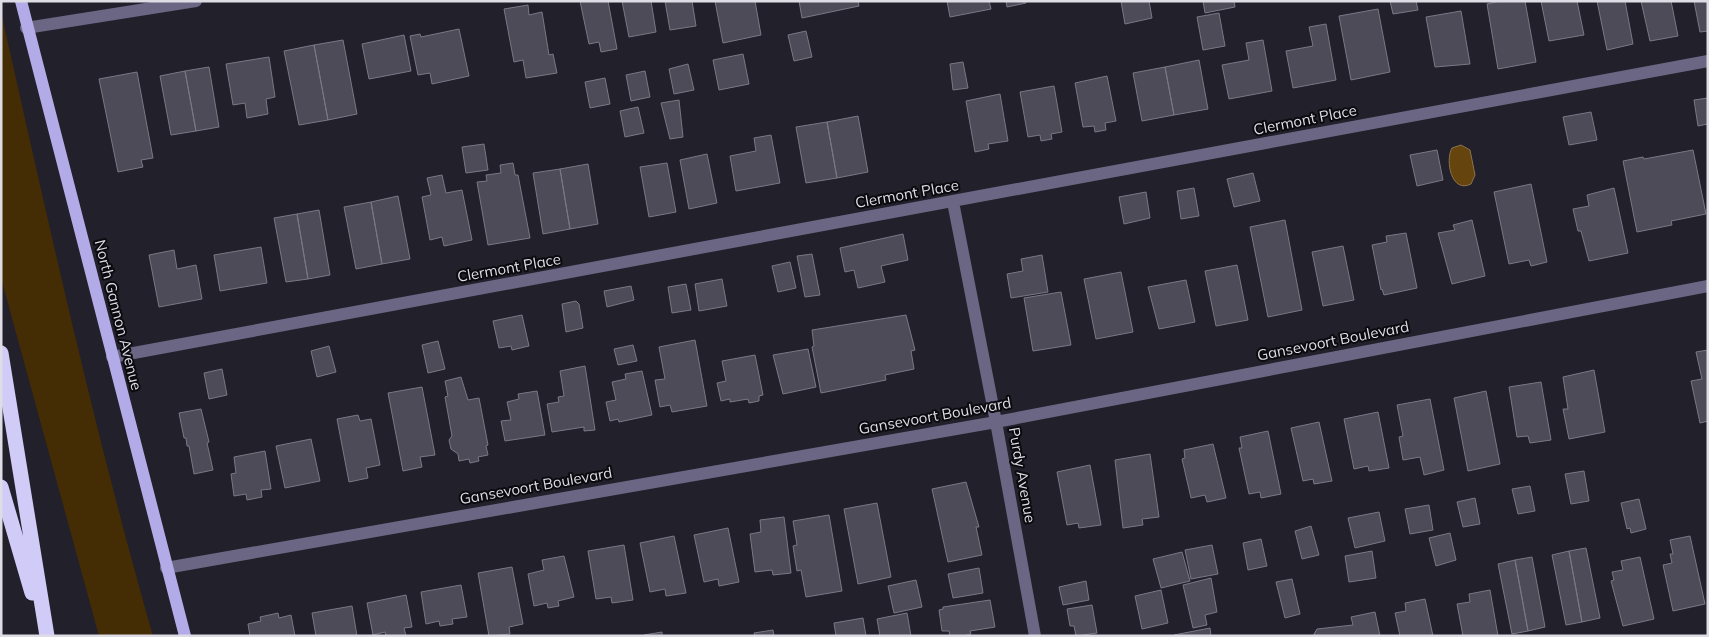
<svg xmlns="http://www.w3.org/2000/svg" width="1709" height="637" viewBox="0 0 1709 637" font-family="Mulish,sans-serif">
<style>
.green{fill:#442c04}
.water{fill:#66440d;stroke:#8a724e}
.building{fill:#4d4b57;stroke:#7a7885}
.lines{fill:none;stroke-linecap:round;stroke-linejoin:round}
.minor{stroke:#6a6683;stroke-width:12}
.major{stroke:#b3abe7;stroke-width:12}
.highway{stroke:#d0cbf7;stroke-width:15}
.labels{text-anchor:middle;stroke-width:4;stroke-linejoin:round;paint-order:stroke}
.street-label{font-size:15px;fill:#dedde5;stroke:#0b0b0f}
</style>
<rect width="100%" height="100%" fill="#22202b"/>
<path class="green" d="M1,12C48,221 94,430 153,636H99L1,278Z"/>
<path class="water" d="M1461,145L1470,150L1475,175L1471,184C1451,194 1445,160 1452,148Z"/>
<path class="building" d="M580,1H608L617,49L601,52L599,42L589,44Z
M622,1H651L656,32L629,37Z
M665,1H692L696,26L670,30Z
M715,1H755L761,35L723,43Z
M799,1H858L859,6L802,18Z
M947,1H989L991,9L950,17Z
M1006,1H1026V3L1007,7Z
M1121,1H1149L1152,18L1125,24Z
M1203,1H1234L1235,7L1205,13Z
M1390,1H1416L1418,10L1393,14Z
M1500,1H1525L1536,62L1498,69L1487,4Z
M1541,1H1577L1584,35L1549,41Z
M1597,1H1625L1633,44L1607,50Z
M1641,1H1671L1678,36L1650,41Z
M1694,1H1708V31L1700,32Z
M528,5L529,15L542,12L549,55L553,54L557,73L526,78L523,60L514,62L504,9Z
M1378,9L1390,72L1351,80L1339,16Z
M1461,11L1470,64L1435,67L1426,17Z
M1219,13L1225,46L1203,50L1197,17Z
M1326,24L1336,80L1293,88L1286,51L1313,46L1309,27Z
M459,29L469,76L432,84L430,73L418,75L410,36L420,34L421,37Z
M806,31L812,57L794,61L788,35Z
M404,35L411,71L369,79L362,44Z
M343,40L357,114L328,120L314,45Z
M1263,40L1272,91L1229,99L1222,65L1249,60L1246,43Z
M314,45L328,120L299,125L284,51Z
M743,54L749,84L719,90L713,60Z
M269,57L275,97L266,99L268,114L247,118L245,103L233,105L226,64Z
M1199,60L1208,109L1174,115L1165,67Z
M963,62L968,88L953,90L950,64Z
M688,64L694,90L674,94L669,69Z
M209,67L219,127L196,131L185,71Z
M1165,67L1174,115L1142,121L1133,73Z
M185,71L196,131L171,135L160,76Z
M645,71L650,97L631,101L626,75Z
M137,72L153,158L141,160L143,167L118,172L99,79Z
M1107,76L1116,121L1105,123L1106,130L1095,132L1094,126L1083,127L1075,83Z
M605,78L610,104L590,108L585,82Z
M1054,86L1062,132L1051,134L1052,139L1041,141L1040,135L1028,137L1020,92Z
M1000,94L1008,141L988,144L989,149L975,152L966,101Z
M1708,98V124L1698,126L1694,100Z
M679,100L683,137L670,139L661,103Z
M638,107L644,133L625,137L620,111Z
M1591,112L1597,140L1569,145L1563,117Z
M858,116L868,172L837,178L827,122Z
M827,122L837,178L806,183L796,127Z
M771,135L780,183L736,191L730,156L756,151L754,138Z
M484,144L488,170L466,173L462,147Z
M1437,150L1443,180L1417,186L1410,155Z
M1693,150L1706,214L1671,221L1672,225L1637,232L1623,161L1643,157L1644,159Z
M707,154L717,203L689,209L680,160Z
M513,163L515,175H518L530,238L488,245L477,182L487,181L486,175L501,173L500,165Z
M667,163L676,212L649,217L640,167Z
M588,164L598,224L570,229L560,169Z
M560,169L570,229L543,234L533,173Z
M1253,173L1260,201L1234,207L1227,179Z
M442,175L446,193L462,190L472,240L444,246L442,237L430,240L422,197L431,195L427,178Z
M1531,184L1547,262L1531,266L1529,260L1509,264L1494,192Z
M1194,188L1199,216L1181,219L1177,191Z
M1614,188L1628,253L1589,261L1581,231H1578L1573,209L1589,206L1587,195Z
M1146,192L1150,218L1124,224L1119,197Z
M398,196L410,259L382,264L371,202Z
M371,202L382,264L356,269L344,207Z
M319,210L330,275L308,279L297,214Z
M297,214L308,279L286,282L274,218Z
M1285,220L1302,310L1268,317L1250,227Z
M1472,220L1485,276L1452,284L1438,233L1455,230L1453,225Z
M1406,233L1417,288L1384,295L1382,289L1381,290L1372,245L1387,242L1386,236Z
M903,234L908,260L881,266L885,282L858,288L854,270L845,272L840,248Z
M1343,246L1354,300L1323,306L1312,252Z
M261,247L267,283L220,291L214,255Z
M174,250L177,269L196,265L202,299L159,307L149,255Z
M812,254L820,295L805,297L797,256Z
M1042,255L1048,292L1011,298L1007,274L1023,271L1021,259Z
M790,262L796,288L778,292L772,266Z
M1237,265L1248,320L1216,326L1205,271Z
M1121,272L1133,332L1096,339L1084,279Z
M722,279L727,306L699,311L695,284Z
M1186,280L1195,322L1159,329L1148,287Z
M686,284L691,310L672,313L668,287Z
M631,286L634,300L607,307L604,291Z
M1061,292L1071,345L1033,351L1024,298Z
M576,301L579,304L583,328L566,332L562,304Z
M522,315L529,346L512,350L511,346L499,348L493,321Z
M906,315L915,350L911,351L914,369L885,375L886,380L821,393L812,347L814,346L812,330Z
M695,340L707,406L672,412L670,405L660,407L655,380L665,379L659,347Z
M438,341L445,369L428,373L422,345Z
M633,345L637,361L618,365L614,349Z
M329,346L336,372L317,377L311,351Z
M808,349L816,387L783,394L773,355Z
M1708,350V421L1700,423L1691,381L1702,379L1696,352Z
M755,355L763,395L759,396V401L749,403L748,399L730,402V399L721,401L717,383L726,381L722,361Z
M585,366L595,430L584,431V427L552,432L547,404L559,402L558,397L564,396L560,371Z
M222,369L227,395L209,399L204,373Z
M1594,370L1605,432L1569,439L1563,409H1568L1563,377Z
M642,371L652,415L619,422L618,419L610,421L606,402L616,400L612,382L626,379L625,374Z
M461,377L468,400L479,398L488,445L486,446L488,455L478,457L479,461L470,463L469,459L459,461L458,454L451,449L449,440L452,436L445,397L448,396L445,381Z
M1541,382L1551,440L1530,443L1528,436L1517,437L1509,387Z
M422,387L435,455L420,457L422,467L403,471L388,393Z
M537,391L545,435L505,441L501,421L511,420L507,402L519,399L518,394Z
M1486,391L1500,464L1468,471L1454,398Z
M1430,399L1444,470L1424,475L1420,457L1403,460L1399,437L1403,436L1397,405Z
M201,409L209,442L207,443L213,470L194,474L189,446H187L186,438H184L179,413Z
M1378,412L1389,468L1369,471L1368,466L1354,469L1344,419Z
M358,415L360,421L371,419L380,465L366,468L368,478L349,482L337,419Z
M1319,422L1332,481L1314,484L1313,479L1303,481L1291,428Z
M1268,431L1281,494L1261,498L1260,492L1249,494L1239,448H1242L1240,437Z
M311,439L320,481L285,488L276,446Z
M1213,444L1226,498L1207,502L1205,495L1191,498L1182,459L1185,458L1184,450Z
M265,451L271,489L261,490L262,497L247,500L246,494L234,496L231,474L236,473L234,457Z
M1150,454L1159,517L1142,519L1143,525L1123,528L1115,460Z
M1090,465L1101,525L1079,528L1078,523L1067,525L1057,472Z
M1584,471L1589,501L1571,504L1565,474Z
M966,482L979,527H976L982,555L948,562L932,489Z
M1530,486L1535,511L1518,514L1512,489Z
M1475,498L1480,524L1463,527L1457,502Z
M1639,499L1646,529L1631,533L1630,528L1627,529L1621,503Z
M877,503L891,577L858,584L844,509Z
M1429,505L1433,530L1410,534L1405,509Z
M1379,512L1385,541L1355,548L1348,518Z
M829,515L842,591L806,597L801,570L797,571L793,546L797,545L793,521Z
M784,517L791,573L773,575L772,570L755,572L750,534L761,532L760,520Z
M1311,526L1319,555L1302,559L1295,531Z
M728,528L739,582L719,586L718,579L704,582L694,535Z
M1450,533L1456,560L1436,566L1429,538Z
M674,536L686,593L666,596L665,589L650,592L640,543Z
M1690,536L1705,604L1673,611L1663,565L1672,563L1670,554H1673L1670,540Z
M1261,539L1267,566L1248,570L1243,543Z
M624,545L633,600L612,603L611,597L596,599L588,551Z
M1212,545L1218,574L1191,579L1185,550Z
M1586,548L1600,618L1582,622L1569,551Z
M1372,551L1376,578L1349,582L1345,556Z
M1569,551L1582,622L1566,625L1552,555Z
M1182,552L1190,581L1161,588L1153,559Z
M564,556L574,597L558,601L559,606L548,608L547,603L534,606L528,574L544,570L542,560Z
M1532,557L1545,627L1528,631L1515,560Z
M1640,557L1654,619L1623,626L1611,581L1614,580L1612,572L1623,570L1621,561Z
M1515,560L1528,631L1512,634L1498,564Z
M512,567L523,624L509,627L510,634L489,636L478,573Z
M979,568L983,593L953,598L948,574Z
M1211,578L1217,612L1205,615L1207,625L1193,628L1183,585Z
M1292,579L1300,614L1285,618L1276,582Z
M916,580L922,607L894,613L888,586Z
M1086,581L1089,600L1063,605L1059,587Z
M461,585L467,617L452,619L453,624L440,626L439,621L426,624L421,592Z
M1161,590L1168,623L1142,629L1135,596Z
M1490,590L1498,636H1463L1457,604L1470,602L1469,594Z
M406,595L412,627L404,628L406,636H386L385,632L373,635L367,603Z
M1425,599L1433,636H1400L1395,613L1406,611L1405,603Z
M990,600L995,627L970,631L971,634L962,636H950L949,631H942L939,610L943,609V607Z
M1092,605L1097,633L1076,636L1074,626H1070L1067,609Z
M352,606L357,636H316L312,613Z
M1375,612L1380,636H1313L1317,629L1353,625L1351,617Z
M278,613L279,618L291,615L295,636H250L248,624L261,621L260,617Z
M907,613L911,636H880L877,619Z
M863,618L866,636H836L834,623Z
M1210,628L1211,636H1174V635Z
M773,630L774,636H755L754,633Z
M662,632V636H644V635Z"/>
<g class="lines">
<path class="minor" d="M26,28L196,1
M953,202L996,422L1035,636
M112,357L1708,61
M166,568L996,422L1708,286"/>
<path class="major" d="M21,1L185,636"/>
<path class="highway" d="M1,353L47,636
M1,487L32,593"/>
</g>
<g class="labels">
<g class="street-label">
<text transform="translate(1305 120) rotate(-11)" y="5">Clermont Place</text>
<text transform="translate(907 194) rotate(-10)" y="5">Clermont Place</text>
<text transform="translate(509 268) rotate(-10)" y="5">Clermont Place</text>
<text transform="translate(118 315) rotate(76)" y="5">North Gannon Avenue</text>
<text transform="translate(1333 341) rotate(-11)" y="5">Gansevoort Boulevard</text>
<text transform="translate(935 416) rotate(-10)" y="5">Gansevoort Boulevard</text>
<text transform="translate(1022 475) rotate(80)" y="5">Purdy Avenue</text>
<text transform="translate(536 486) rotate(-10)" y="5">Gansevoort Boulevard</text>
</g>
</g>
<rect width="1709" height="637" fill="none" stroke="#dedde5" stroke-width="5"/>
</svg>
